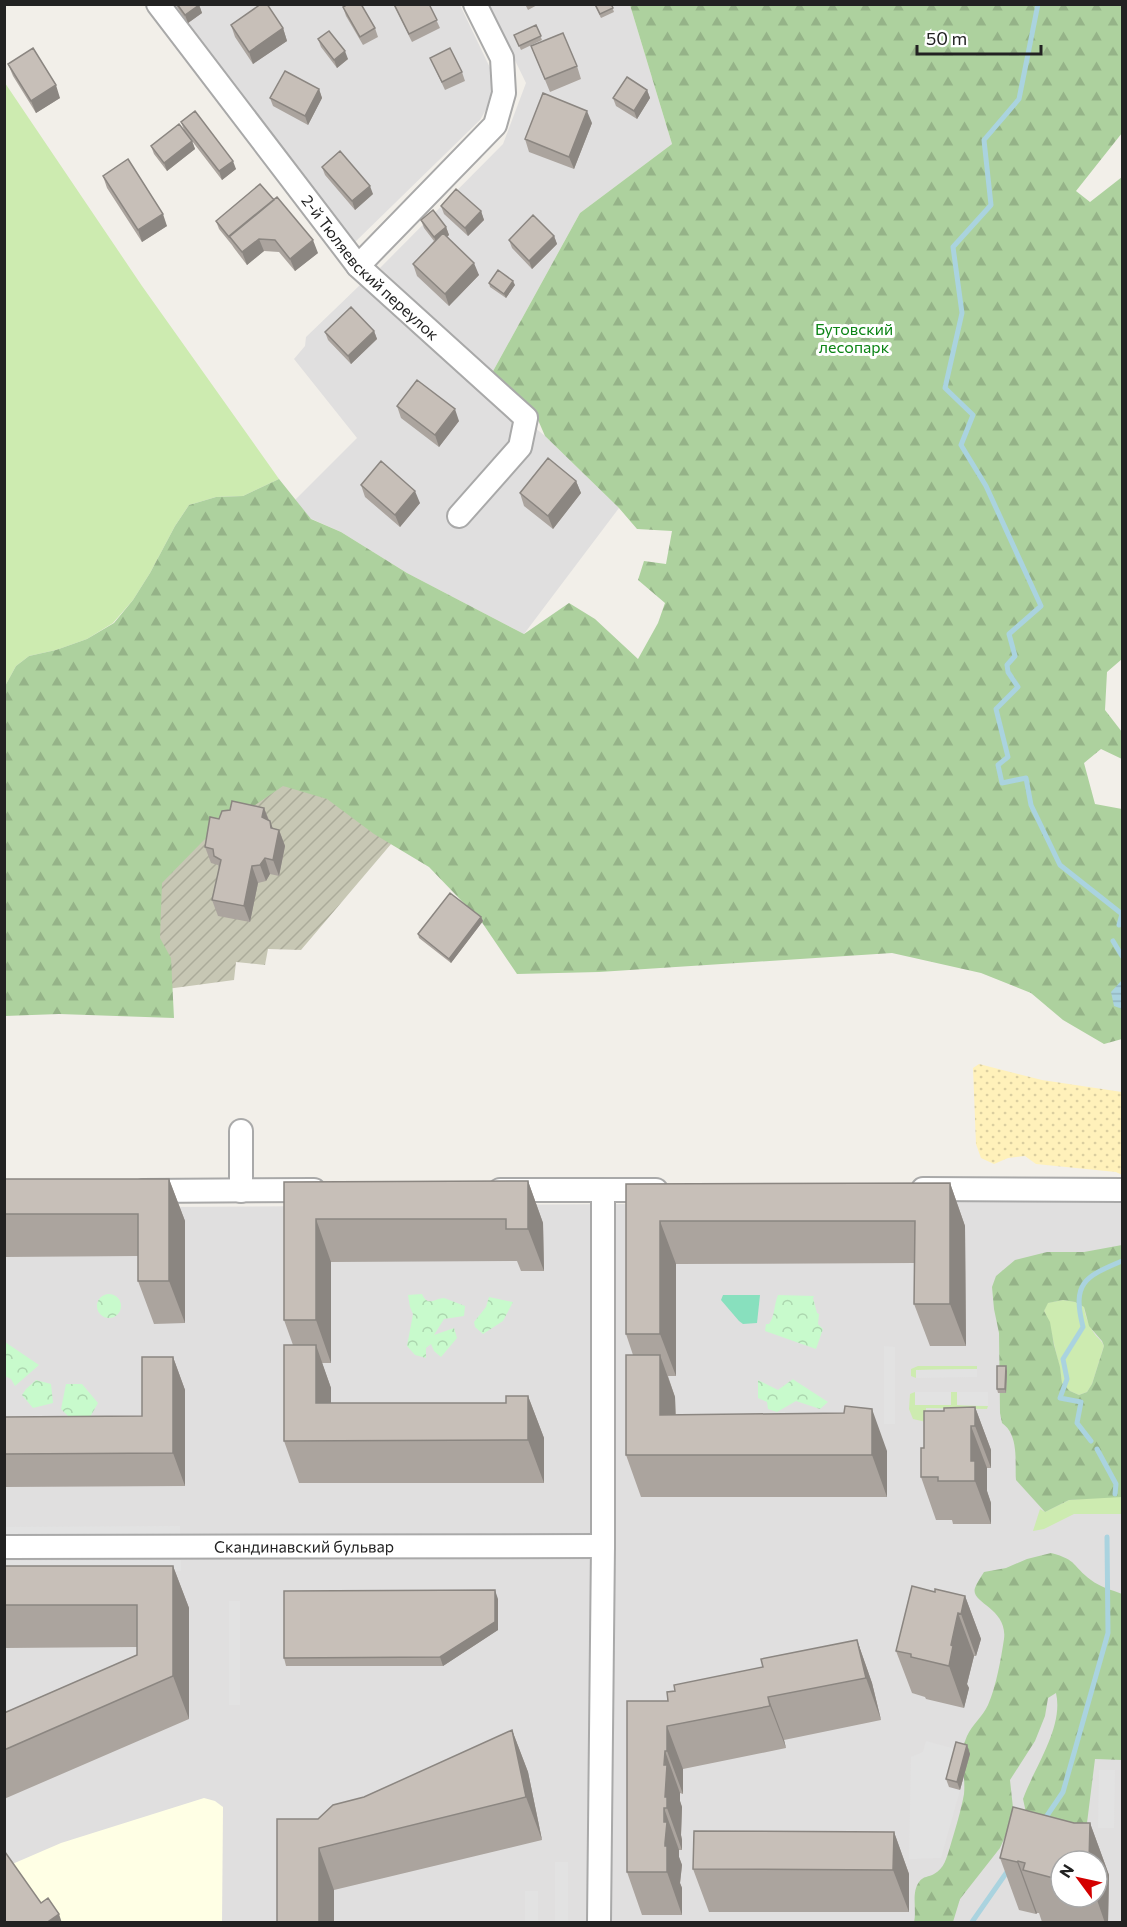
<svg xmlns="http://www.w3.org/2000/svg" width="1127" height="1927" viewBox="0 0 1127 1927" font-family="Commissioner,sans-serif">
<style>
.residential{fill:#e0dfdf;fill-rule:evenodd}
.education{fill:#ffffe5}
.construction{fill:url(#construction-furrows)}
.grass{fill:#cdebb0}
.forest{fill:url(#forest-firs);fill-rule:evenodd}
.sand{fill:url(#sand-dots)}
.park{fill:url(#park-crowns)}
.pitch{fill:#88e0be}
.parking{fill:#e2e2e2}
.water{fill:url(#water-rules)}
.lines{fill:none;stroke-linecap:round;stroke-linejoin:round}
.stream{stroke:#aad3df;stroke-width:5}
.minor-casing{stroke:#a9a9a9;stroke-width:26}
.minor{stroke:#fff;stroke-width:22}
.wall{fill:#aba49e;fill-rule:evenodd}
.shaded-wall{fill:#8b8681}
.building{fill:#c7bfb8;stroke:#8b8681;stroke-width:1.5}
.labels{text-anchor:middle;stroke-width:6;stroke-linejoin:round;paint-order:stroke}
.street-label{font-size:16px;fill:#222;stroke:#fff}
.park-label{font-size:16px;fill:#0c8416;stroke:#fff}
</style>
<defs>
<pattern id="construction-furrows" width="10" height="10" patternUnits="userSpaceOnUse" patternTransform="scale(1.5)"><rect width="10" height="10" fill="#c7c7b4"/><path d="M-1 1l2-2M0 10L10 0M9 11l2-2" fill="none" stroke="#abab9a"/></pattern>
<pattern id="forest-firs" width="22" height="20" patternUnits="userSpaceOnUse" patternTransform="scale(1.5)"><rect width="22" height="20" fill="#add19e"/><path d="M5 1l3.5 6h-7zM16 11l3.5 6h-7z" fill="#95b388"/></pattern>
<pattern id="sand-dots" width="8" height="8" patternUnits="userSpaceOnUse" patternTransform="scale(1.5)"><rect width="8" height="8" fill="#fff1ba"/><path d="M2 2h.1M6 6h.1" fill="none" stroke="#dacea0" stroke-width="1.8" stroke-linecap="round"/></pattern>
<pattern id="park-crowns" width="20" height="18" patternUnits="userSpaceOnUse" patternTransform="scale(1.5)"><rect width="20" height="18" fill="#c8facc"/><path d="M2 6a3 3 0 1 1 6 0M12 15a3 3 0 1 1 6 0" fill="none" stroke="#acd6af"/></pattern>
<pattern id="water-rules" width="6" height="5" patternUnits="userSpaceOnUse" patternTransform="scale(1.5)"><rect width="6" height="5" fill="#aad3df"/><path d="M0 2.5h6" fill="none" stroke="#92b5bf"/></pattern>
</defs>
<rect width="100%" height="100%" fill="#f2efe9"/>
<path class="residential" d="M168,5H460L492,72L493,90L488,106L480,120L352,245Z
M488,5H630L672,144L580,213L492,373L380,268L503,144L526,83Z
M360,285L545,436L619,508L524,634L407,573L341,532L287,508L357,438L294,359L305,346L306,337Z
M991,1197L1122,1198V1922H5L4,1208L958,1202ZM1061,1861H1097V1897H1061Z"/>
<path class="education" d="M204,1798L215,1801L223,1807L222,1922H5L4,1868L10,1865L61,1843Z"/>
<path class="construction" d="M325,747L397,837L301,950L268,949L265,965L236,962L234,980L122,995L134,865Z"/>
<path class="grass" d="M5,83L142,286L279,479L243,496L216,497L189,505L175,526L150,573L133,600L113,623L87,639L56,650L29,656L16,666L5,686Z
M1063,1300L1075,1302L1084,1307C1085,1316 1089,1325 1094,1333C1097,1338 1101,1339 1104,1346L1092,1384L1087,1392L1079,1395L1070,1391L1062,1383C1061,1370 1057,1358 1054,1344C1051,1332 1050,1322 1044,1311L1047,1303Z
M918,1366H977V1369L916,1370V1378L911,1376V1369Z
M915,1392L916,1405H951V1392H957V1405L988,1406L987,1409L926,1408V1422L913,1419L909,1409L910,1394Z
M1101,1497H1122V1514H1074L1044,1529L1033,1531L1040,1509L1045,1512L1069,1500Z"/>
<path class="forest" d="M630,5H1122V133L1076,191L1090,202L1122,177V659L1107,672L1105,710L1122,732V759L1101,749L1084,763L1095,804L1122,809V1039L1104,1044L1063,1020L1031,993L981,973L892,953L599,972L517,974L481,921L429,867L374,834L327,799L283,786L204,840L162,883L160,938L171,958L174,1018L59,1014L5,1016V686L16,666L29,656L56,650L87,639L114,623L133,600L150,573L175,526L189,505L216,497L243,496L279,479L311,519L341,532L407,573L524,634L569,603L595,619L638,659L658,623L665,603L638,580L644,561L666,564L672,531L637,529L619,508L545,436L535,413L492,373L580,213L672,144Z
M1122,1245V1497L1069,1500L1045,1512L1016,1480C1015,1461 1019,1435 1002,1423L1000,1413L999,1333L994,1309L992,1287L996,1276L1015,1260L1047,1252H1084ZM1063,1300L1075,1302L1084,1307L1089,1326L1102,1341L1104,1346L1092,1384L1087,1392L1079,1395L1070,1391L1062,1383L1060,1367L1054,1345L1050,1322L1044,1311L1048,1303Z
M1051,1553C1078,1560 1072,1566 1091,1580C1100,1587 1112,1590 1122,1594V1760L1095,1759L1087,1823L1075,1825L1023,1824L1025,1808L1023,1799C1034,1768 1064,1727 1056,1693L1048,1698L1045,1716L1035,1741L1010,1780L1013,1808L1010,1826L1000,1848L960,1899L953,1922H914C917,1910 911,1893 919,1882C923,1876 929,1877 934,1874C944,1869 947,1857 950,1847C955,1830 961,1811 964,1794C966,1774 958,1755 967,1736C972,1725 983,1716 988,1705C996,1687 1001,1659 1004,1639C1008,1608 970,1603 975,1588C977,1582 981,1577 984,1572L1006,1568L1027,1559Z"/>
<path class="sand" d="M979,1064L1042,1080L1122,1092V1175L1116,1172L1036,1164L1025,1156L1008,1158L994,1164L981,1158L976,1144L973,1068Z"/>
<path class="park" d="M422,1294C428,1307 433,1299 444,1298L465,1306L464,1316L444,1319L434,1335L454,1328L457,1338L441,1357L434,1351L431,1344L426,1348V1358L415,1355L407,1346L413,1314L410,1307L408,1295Z
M97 1306a12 12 0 1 1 24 0a12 12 0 1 1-24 0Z
M778,1295L814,1296L813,1298L817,1313L819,1314L818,1324L823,1329L816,1349L765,1331L766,1324H769C775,1316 774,1304 778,1295Z
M489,1297L513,1302L503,1321L483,1334L475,1327L474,1322L486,1307Z
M5,1342L39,1365L15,1386L11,1379L5,1376Z
M793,1379L794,1380L828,1402L820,1409L796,1401L777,1412L768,1409L767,1402L758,1398V1380L778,1390Z
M36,1380L51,1384L53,1403L33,1408L22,1395L26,1389Z
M66,1384H82L98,1403L90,1417H69L61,1409Z"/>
<path class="pitch" d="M723,1295H760L757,1323L743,1324L739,1321L721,1300Z"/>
<path class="parking" d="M884,1346L895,1347V1424H884Z
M977,1369V1377L916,1378V1370Z
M915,1392H951V1405H915Z
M957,1392H988V1406L957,1405Z
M180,1526V1536L5,1537L4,1527Z
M181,1560V1571L5,1572L4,1561Z
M229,1601H240V1705H229Z
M926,1741L959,1750L949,1786L960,1790L941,1858L909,1859L911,1757L923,1752Z
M1099,1770H1115L1114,1828H1098Z
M555,1862H568V1922H555Z
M525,1891H538V1922H525Z"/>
<path class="water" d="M1122,980V1009L1114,1006L1111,992Z"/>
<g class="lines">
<path class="stream" d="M1038,4L1019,99L984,140L991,205L953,247L962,313L945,388L973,415L961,445L986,486L1041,606L1009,634L1015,656L1007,665L1008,672L1018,687L996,709L1008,757L998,765L1002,783L1026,778L1031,805L1060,865L1122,914L1119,925
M1113,941L1122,956
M1091,1441L1077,1423L1081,1402L1060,1398L1067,1379L1063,1359L1083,1327C1072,1283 1084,1277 1122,1261
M1097,1449L1116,1484L1115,1494
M1044,1820L1063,1792L1108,1633L1107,1537
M972,1922L1009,1869"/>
<defs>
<g id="minor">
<path id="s1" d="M158,4L358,266L526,418L520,447L459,516"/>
<path d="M358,266L495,125L504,93L502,58L475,4"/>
<path d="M241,1131V1191"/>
<path d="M923,1189L1122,1190"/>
<path d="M500,1190H656"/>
<path d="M143,1191L314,1190"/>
<path id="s2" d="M4,1547L603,1546"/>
<path d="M599,1922L603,1546V1190"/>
</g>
</defs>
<use href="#minor" class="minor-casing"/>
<use href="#minor" class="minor"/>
</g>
<path class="wall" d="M175,4H199L202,13L188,23Z
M393,4H429L440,28L412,42Z
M525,4H539L528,10Z
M594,4H611L614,12L601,18Z
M343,7L375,28L378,37L363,45L346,16Z
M231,25L283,28L287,41L253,64L235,37Z
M536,25L542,40L521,50L514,35Z
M318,39L348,59L337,68L321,47Z
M531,46L577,66L581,79L550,92Z
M430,58L462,72L465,81L445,90Z
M8,64L60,98L36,113L13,76Z
M319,89L322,98L308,125L273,106L270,98Z
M647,90L650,98L637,119L616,106L613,98Z
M181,122L236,169L222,180L192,141L195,149L167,171L154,154L151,146L184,130Z
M592,123L574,169L529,152L525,139Z
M322,167L373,194L355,210L325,175Z
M103,176L167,226L142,242L107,188Z
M441,206L481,211L484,220L468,236L444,214Z
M421,220L446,227L449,235L447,237L479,275L449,306L417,276L413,264L434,241L424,228Z
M216,221L318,253L295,271L279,252L264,251L247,265L234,248L232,245L219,229Z
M554,236L557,244L532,269L512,248L509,240Z
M489,283L515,285L506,298L490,287Z
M374,331L377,339L351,364L328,340L325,332Z
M397,406L459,421L439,447L401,418Z
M576,481L581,493L553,529L524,506L520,493Z
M361,485L420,503L400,527L365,497Z
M264,808L273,829L279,830L285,846L279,876L270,874L266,881L258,883L250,922L218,916L212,900L219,868L218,865L211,863L205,847L219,819Z
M481,917L483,921L451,963L419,938L418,934Z
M4,1179H169L185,1221V1323L154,1324L138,1281V1256L4,1257Z
M528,1181L543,1223L544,1271H521L517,1261L331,1262V1363H322L331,1388V1403H506L528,1396L544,1438V1483H299L284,1441L293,1345L284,1320V1182Z
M950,1183L965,1226L966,1346H930L914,1304L915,1263L676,1264V1376H668L675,1397L676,1415L887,1451V1497H641L626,1455L633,1355L626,1334V1184Z
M173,1357L185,1390V1486L4,1487V1417L142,1416Z
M1007,1371L1006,1393H998L997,1389Z
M975,1407L991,1450V1468H987V1491L991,1503V1524H953L952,1520H936L921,1477L924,1448L944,1411Z
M4,1566H173L189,1608V1719L4,1799V1713L137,1655V1647L4,1648Z
M935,1592L965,1596L981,1639L976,1656H974L967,1684L969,1688L964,1708L926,1699L925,1697L912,1693L896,1651Z
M498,1599V1630L443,1666H286L284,1658Z
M857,1640L872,1683L881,1720L784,1740L786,1748L683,1769V1794L680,1793V1801L682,1807L681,1835L682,1840V1850H679V1857L682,1865L680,1883L682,1888V1915H642L627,1872L668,1701Z
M512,1730L528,1772L542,1840L334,1890V1923H277L318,1819Z
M967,1745L970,1754L960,1790L949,1787L946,1779Z
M1074,1823H1090L1109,1875L1108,1923H1046L1042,1922L1039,1913H1037L1036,1914L1019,1910L1000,1858ZM1061,1861H1097V1897H1061Z
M894,1832L909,1874V1912H709L693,1869Z"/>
<path class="shaded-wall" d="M199,5L202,13L188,23L185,15Z
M283,28L287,41L253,64L249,52Z
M345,51L348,59L337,68L334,60Z
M56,85L60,98L36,113L31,101Z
M319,89L322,98L308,125L305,116Z
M647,90L650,98L637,119L634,111Z
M587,111L592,123L574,169L569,157Z
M192,141L195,149L167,171L164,163Z
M233,161L236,169L222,180L219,171Z
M370,186L373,194L355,210L352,201Z
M481,211L484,220L468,236L465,228Z
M163,214L167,226L142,242L138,230Z
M446,227L449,235L437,245L434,237Z
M554,236L557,244L532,269L529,261Z
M259,239L264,251L247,265L242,252Z
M313,240L318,253L295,271L290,259Z
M474,263L479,275L449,306L445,294Z
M513,281L515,285L506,298L504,294Z
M374,331L377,339L351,364L348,356Z
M455,409L459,421L439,447L435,435Z
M576,481L581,493L553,529L548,516Z
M415,491L420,503L400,527L395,515Z
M264,808L270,824L262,817Z
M270,821L276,837L279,830L285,846L279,876L273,860L271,828Z
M265,858L270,874L266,881L260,865Z
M252,866L258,883L250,922L244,906Z
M481,917L483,921L451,963L449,959Z
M169,1179L185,1221V1323L169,1281Z
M528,1181L543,1223L544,1271L528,1229Z
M950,1183L965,1226L966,1346L950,1304Z
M316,1219L331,1262V1363L316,1320Z
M660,1221L676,1264V1376L660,1334Z
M316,1345L331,1388V1441L316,1403Z
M660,1355L675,1397L676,1455L660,1415Z
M173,1357L185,1390V1486L173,1453Z
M1006,1366L1007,1371L1006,1393L1005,1389Z
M528,1396L544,1438V1483L528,1440Z
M975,1407L991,1450V1468L975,1426Z
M872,1409L887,1451V1497L872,1455Z
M971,1426L987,1468V1491L991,1503V1524L975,1481L971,1461Z
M173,1566L189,1608V1719L173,1676Z
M495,1590L498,1599V1630L443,1666L440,1657Z
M965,1596L981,1639L976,1656L961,1614Z
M958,1613L974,1656L967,1684L969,1688L964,1708L949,1666L951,1645Z
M857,1640L872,1683L881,1720L866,1678Z
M768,1697L784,1740L786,1748L770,1706Z
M667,1726L683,1769V1794L667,1751Z
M512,1730L528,1772L542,1840L526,1797Z
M967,1745L970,1754L960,1790L957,1782Z
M665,1751L680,1793V1801L682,1807L681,1835L682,1840V1850L667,1808L665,1797Z
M664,1808L679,1850V1857L682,1865L680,1883L682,1888V1915L667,1872L665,1846Z
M1090,1823L1109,1875L1108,1923H1105L1096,1897H1097V1861H1089Z
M894,1832L909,1874V1912L893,1870Z
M319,1848L334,1890V1923H319Z
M1018,1861L1037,1913L1036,1914L1017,1862Z
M59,1914L62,1923H46Z"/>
<path class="building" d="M177,4H199V5L185,15Z
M261,4H267L283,28L249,52L231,25Z
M348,4H361L375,28L360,37L343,7Z
M394,4H429L437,20L409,34Z
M595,4H611L613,8L600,14Z
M536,25L541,36L519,46L514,35Z
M329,31L345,51L334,60L318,39Z
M563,33L577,66L545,79L531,46Z
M33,48L56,85L31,101L8,64Z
M450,48L462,72L442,82L430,58Z
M285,71L319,89L305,116L270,98Z
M627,77L647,90L634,111L613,98Z
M543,93L587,111L569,157L525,139Z
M195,111L233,161L219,171L181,122Z
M179,124L192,141L164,163L151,146Z
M340,151L370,186L352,201L322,167Z
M128,159L163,214L138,230L103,176Z
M260,184L274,200L229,237L216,221Z
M456,189L481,211L465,228L441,206Z
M277,197L313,240L290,259L275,240L259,239L242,252L229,236Z
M433,210L446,227L434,237L421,220Z
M533,215L554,236L529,261L509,240Z
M443,233L474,263L445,294L413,264Z
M498,270L513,281L504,294L489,283Z
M351,307L374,331L348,356L325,332Z
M417,380L455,409L435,435L397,406Z
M548,458L576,481L548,516L520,493Z
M381,461L415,491L395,515L361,485Z
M232,801L264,808L262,817L270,821L271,828L279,830L273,860L265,858L260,865L252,866L244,906L212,900L221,860L214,856L213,849L205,847L210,817L219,819L222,811L230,810Z
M450,893L481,917L449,959L418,934Z
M4,1179H169V1281H138V1214H4Z
M528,1181V1229H506V1219H316V1320H284V1182Z
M950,1183V1304H914L915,1221H660V1334H626V1184Z
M284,1345H316V1403H506V1396H528V1440L284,1441Z
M626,1355H660V1415L844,1413L845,1406L872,1409V1455H626Z
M142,1357H173V1453L4,1454V1417L142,1416Z
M997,1366H1006L1005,1389H997Z
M975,1407V1426H971V1461H975V1481H938V1477H921V1448H924V1411H944V1408Z
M4,1566H173V1676L4,1750V1713L137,1655V1605H4Z
M912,1586L935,1592V1589L965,1596L961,1614L958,1613L951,1645L953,1646L949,1666L911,1657V1654L896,1651Z
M495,1590V1622L440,1657L284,1658V1591Z
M857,1640L866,1678L768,1697L770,1706L667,1726V1751H665L664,1765H667L665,1797H667V1808H664V1822H667L665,1843V1846H667V1872H627V1701H668L667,1692L675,1691L674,1685L763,1667L761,1659Z
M512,1730L526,1797L319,1848V1923H277V1819H318L333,1805L364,1797Z
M956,1742L967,1745L957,1782L946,1779Z
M1013,1807L1074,1823H1090L1089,1861H1061V1879H1057L1023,1870L1025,1863L1018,1861L1017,1862L1000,1858Z
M694,1831L894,1832L893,1870L693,1869Z
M5,1852L41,1903L48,1898L59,1914L46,1923H4Z"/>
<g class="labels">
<g class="street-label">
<text dy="6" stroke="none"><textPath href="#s1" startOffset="339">2-й Тюляевский переулок</textPath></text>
<text dy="6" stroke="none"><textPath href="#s2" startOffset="300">Скандинавский бульвар</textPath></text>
</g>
<g class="park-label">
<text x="854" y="335">Бутовский<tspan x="854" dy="18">лесопарк</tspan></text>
</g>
</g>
<rect width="1127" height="1927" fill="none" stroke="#222222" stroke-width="12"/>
<g transform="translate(1079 1879) rotate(303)"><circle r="28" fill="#ffffff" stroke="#a7a7a7" stroke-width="1.5"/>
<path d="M0-4.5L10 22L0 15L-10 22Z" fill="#d40000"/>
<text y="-9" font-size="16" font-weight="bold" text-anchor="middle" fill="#222222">N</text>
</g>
<path d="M917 45v9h124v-9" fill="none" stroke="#222222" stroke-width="3"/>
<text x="926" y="45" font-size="18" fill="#222222" stroke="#ffffff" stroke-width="4.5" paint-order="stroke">50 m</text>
</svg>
